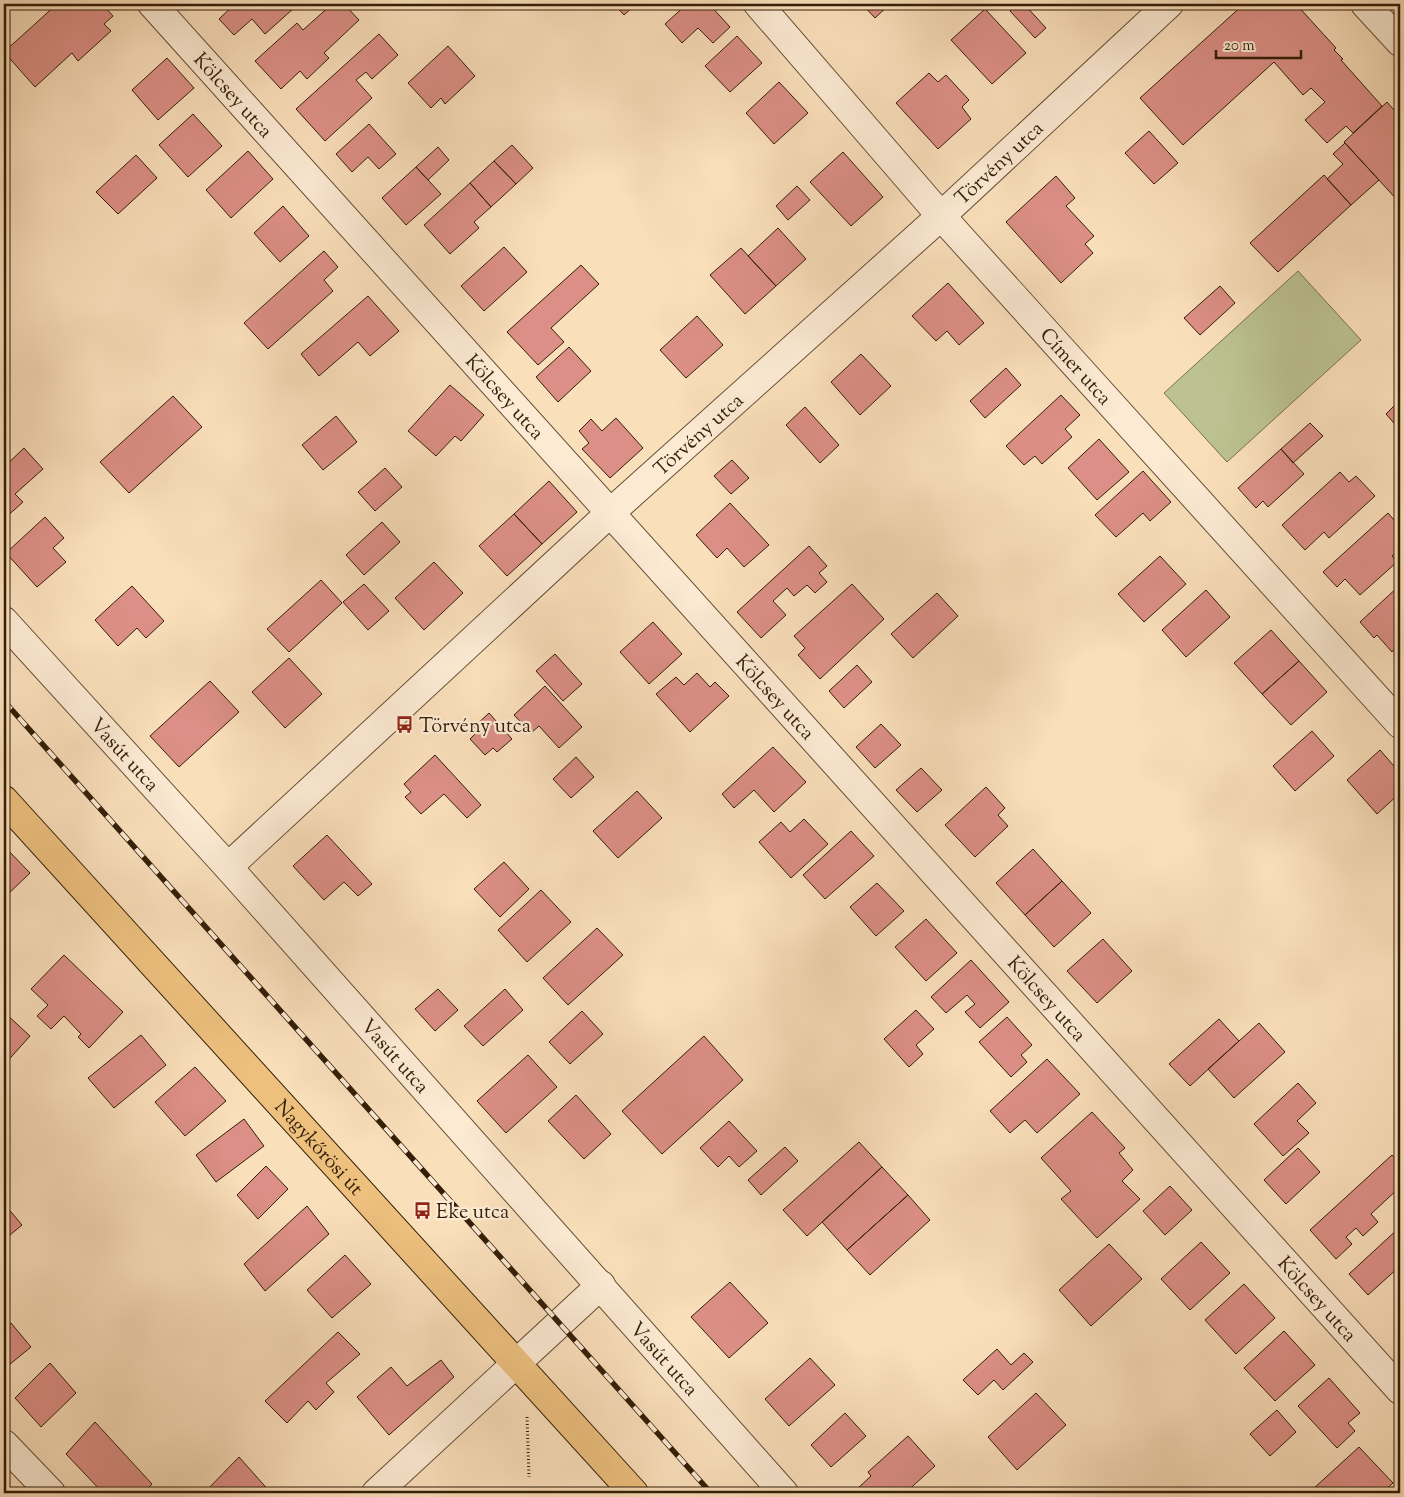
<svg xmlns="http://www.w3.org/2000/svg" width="1404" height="1497" viewBox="0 0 1404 1497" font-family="'Sorts Mill Goudy',serif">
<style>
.green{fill:#bcc291;stroke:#78704c}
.building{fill:#dc8f86;stroke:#331e07}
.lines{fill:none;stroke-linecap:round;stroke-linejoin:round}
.minor-casing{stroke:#654e34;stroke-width:30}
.major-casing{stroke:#331e07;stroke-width:30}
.path{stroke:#331e07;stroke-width:3;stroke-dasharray:1 2.5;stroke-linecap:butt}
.minor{stroke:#fcead3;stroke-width:28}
.major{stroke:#edc07e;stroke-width:28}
.rail-casing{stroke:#331e07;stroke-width:5.5}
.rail{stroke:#fcead3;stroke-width:4;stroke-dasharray:11;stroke-linecap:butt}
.labels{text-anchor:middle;stroke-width:4.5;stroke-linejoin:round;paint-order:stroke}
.street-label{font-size:20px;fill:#331e07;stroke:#fcead3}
.poi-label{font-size:20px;fill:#331e07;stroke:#fcead3;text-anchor:start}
</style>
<rect width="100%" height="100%" fill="#fadfbb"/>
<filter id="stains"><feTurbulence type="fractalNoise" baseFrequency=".004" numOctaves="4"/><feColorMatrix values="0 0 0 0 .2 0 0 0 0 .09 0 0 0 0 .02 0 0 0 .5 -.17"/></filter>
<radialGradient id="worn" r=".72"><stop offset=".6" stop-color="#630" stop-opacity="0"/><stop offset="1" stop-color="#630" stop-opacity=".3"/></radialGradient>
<path class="green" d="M1298,271L1361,340L1227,462L1164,393Z"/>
<path class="building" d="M57,4H102L113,16L104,24L111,31L78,61L72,53L35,87L4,52Z
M235,4H290L294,8L265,34L252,19L234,35L219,19Z
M332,4H344L359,20L324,53L329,58L307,79L300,71L281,89L255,61L297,23L303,30Z
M614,4H636L624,15Z
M687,4H709L730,27L713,43L698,28L682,43L665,24Z
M862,4H890L875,18Z
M1018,4H1024L1046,28L1035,38L1010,11Z
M1244,4H1296L1336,48L1334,50L1343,59L1341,60L1382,106L1353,133L1346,126L1327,143L1305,120L1325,102L1311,88L1303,95L1274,62L1183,145L1140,98Z
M985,9L1026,53L992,84L951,40Z
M379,34L398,55L372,79L366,72L356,80L372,98L325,141L296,109Z
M737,36L762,63L730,92L705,66Z
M448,46L475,76L445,104L441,98L431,108L408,83Z
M167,58L194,88L158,120L132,90Z
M929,73L938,82L946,75L969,100L962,107L971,119L938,149L896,103Z
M779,82L808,113L774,144L746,113Z
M1387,102L1400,117V203L1344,142Z
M193,114L222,146L188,177L159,145Z
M369,124L396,154L379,169L368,157L352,172L336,154Z
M1149,131L1178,163L1154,184L1125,153Z
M1345,143L1379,180L1351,205L1327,179L1343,164L1333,154Z
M512,145L533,168L516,184L494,161Z
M438,147L449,160L428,180L416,167Z
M248,151L273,179L231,218L206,190Z
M843,152L883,197L851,226L810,182Z
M136,155L157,178L118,214L96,192Z
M494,161L516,184L491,207L470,183Z
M416,167L441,194L406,225L382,198Z
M1324,175L1351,205L1278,272L1250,243Z
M1056,176L1075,198L1066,206L1094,236L1085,244L1093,253L1061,283L1006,222Z
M470,183L491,207L474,222L479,228L450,254L424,225Z
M797,186L810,200L788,220L776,206Z
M283,206L309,236L280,262L254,233Z
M778,228L806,259L776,286L748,256Z
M504,247L527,272L484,311L461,286Z
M741,248L776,286L745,314L710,275Z
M324,251L338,267L324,280L333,291L268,349L244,323Z
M581,265L599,284L551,328L564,342L538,365L507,332Z
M948,283L984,323L959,345L947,331L936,341L912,316Z
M1220,286L1235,303L1200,335L1184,318Z
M368,296L399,331L370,356L358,342L319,376L301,354Z
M697,316L723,345L686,378L660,350Z
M569,347L591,371L558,402L536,377Z
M861,354L891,386L860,415L831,382Z
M1006,368L1021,385L985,418L970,401Z
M450,385L484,415L461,441L455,436L436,456L408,431Z
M1061,395L1080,415L1065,429L1072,437L1042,464L1035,456L1024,465L1006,446Z
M173,396L202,427L129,493L100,462Z
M1400,400V430L1386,414Z
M805,407L839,445L820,463L786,425Z
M336,416L357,442L323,470L302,445Z
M616,418L643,448L610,478L582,449L589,443L579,431L591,419L602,431Z
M1310,423L1323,436L1293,463L1281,449Z
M1099,439L1129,472L1097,500L1068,468Z
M24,448L43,469L15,494L23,502L4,519V467Z
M1281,449L1304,474L1268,507L1263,501L1256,508L1238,488Z
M732,460L749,478L731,494L714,476Z
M385,468L402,487L375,511L358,492Z
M1143,471L1171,502L1150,521L1143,513L1116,537L1095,515Z
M1340,472L1349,482L1356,476L1375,496L1329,538L1324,532L1305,550L1282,525Z
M549,481L577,512L542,544L514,514Z
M730,503L769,545L744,567L727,548L717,558L696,535Z
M1388,513L1400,527V549L1392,556L1397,562L1360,595L1345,579L1337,587L1323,572Z
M514,514L542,544L507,576L479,546Z
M45,517L64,538L53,548L66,562L37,587L6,553Z
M382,522L400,542L364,575L346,555Z
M809,546L827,566L819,573L827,582L815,593L807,585L794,596L787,588L773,601L786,615L761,638L737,612Z
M1160,556L1186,584L1144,622L1118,594Z
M434,562L463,593L424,630L395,598Z
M321,580L342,603L289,652L267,629Z
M364,584L389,611L368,630L343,602Z
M852,584L884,619L820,679L798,655L805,648L794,636Z
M1400,585V644L1392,652L1377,635L1374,638L1360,622Z
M132,586L164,621L146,638L137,628L118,646L95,620Z
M1206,590L1230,617L1186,657L1162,630Z
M937,593L958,616L913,658L891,634Z
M653,622L682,654L649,684L620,652Z
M1271,630L1299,661L1262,694L1234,663Z
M555,654L582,684L563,701L536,671Z
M289,658L322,694L285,728L252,692Z
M1299,661L1327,692L1291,725L1262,694Z
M857,665L872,682L844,708L829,691Z
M697,673L710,687L715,682L729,696L690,732L656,694L676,677L684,685Z
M210,681L239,712L179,767L150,736Z
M545,686L582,727L559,748L539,726L531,733L514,715Z
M489,713L512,739L497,752L493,748L485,755L470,739L478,731L474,727Z
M881,724L901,745L875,768L856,747Z
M1312,731L1334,756L1295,791L1273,766Z
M773,747L806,782L774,812L754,790L734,808L722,794Z
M1380,750L1400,773V793L1377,814L1347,780Z
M435,755L481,805L467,818L444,794L421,814L405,797L411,792L404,784Z
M576,757L594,777L571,798L553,779Z
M921,768L942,790L917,812L896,790Z
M986,787L1005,808L998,815L1008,826L975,857L945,825Z
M637,791L662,818L618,858L593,831Z
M804,819L828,844L791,878L759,842L781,822L790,832Z
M851,831L874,856L825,899L803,875Z
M327,835L372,884L358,896L344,882L324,900L293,866Z
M1400,835V848L1394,841Z
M4,846L30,873L4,898Z
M1033,849L1062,881L1025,915L996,883Z
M504,862L529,889L500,917L474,889Z
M1062,881L1091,913L1054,947L1025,915Z
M877,883L904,911L876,936L850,907Z
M541,890L571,922L527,962L498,930Z
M926,919L957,953L926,981L895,947Z
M597,928L623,955L568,1005L543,978Z
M1103,939L1132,971L1097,1003L1067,971Z
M64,955L123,1012L89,1048L78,1037L81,1034L64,1016L51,1029L37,1016L48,1005L31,989Z
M971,960L1009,1002L980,1028L965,1012L975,1004L967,995L946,1013L931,997Z
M438,989L458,1010L435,1031L415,1009Z
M505,989L523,1010L483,1046L464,1026Z
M916,1010L934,1029L916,1045L923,1054L909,1067L884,1039Z
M582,1011L603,1034L570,1064L549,1042Z
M5,1013L30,1036L4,1065V1015Z
M1007,1017L1032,1045L1021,1055L1027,1062L1011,1077L979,1042Z
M1219,1019L1239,1041L1190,1086L1169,1064Z
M1259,1023L1285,1052L1234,1098L1208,1069Z
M141,1035L166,1065L114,1108L88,1078Z
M704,1036L743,1080L662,1154L622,1111Z
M528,1055L557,1087L506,1133L477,1101Z
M1047,1059L1080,1094L1037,1133L1025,1120L1010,1133L990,1111Z
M195,1067L226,1101L185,1136L155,1102Z
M1298,1083L1316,1103L1297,1121L1309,1133L1283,1156L1254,1124Z
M576,1095L611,1134L584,1159L548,1121Z
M1092,1112L1125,1148L1119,1153L1133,1170L1122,1181L1140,1199L1097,1238L1061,1199L1071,1191L1041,1158Z
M244,1119L264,1146L216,1182L196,1155Z
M729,1121L757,1151L739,1167L729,1156L718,1167L700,1148Z
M859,1142L882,1167L807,1236L783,1210Z
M785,1147L798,1161L761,1195L748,1180Z
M1298,1148L1320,1172L1286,1204L1264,1180Z
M1392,1155L1400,1163V1187L1371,1214L1378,1222L1363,1236L1356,1228L1346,1237L1352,1244L1336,1259L1310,1230Z
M266,1166L288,1189L258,1219L237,1195Z
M882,1167L908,1195L847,1250L822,1222Z
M1170,1186L1192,1210L1165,1235L1143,1211Z
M908,1195L930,1220L870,1275L847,1250Z
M6,1206L22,1225L4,1240V1207Z
M307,1206L329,1234L265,1291L244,1264Z
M1400,1227V1266L1368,1295L1349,1274Z
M1201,1242L1230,1273L1190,1310L1161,1279Z
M1109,1244L1142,1279L1091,1326L1059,1290Z
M345,1255L371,1284L332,1318L307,1290Z
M730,1282L768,1323L729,1358L691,1317Z
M1244,1284L1275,1318L1236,1354L1205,1320Z
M11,1323L31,1347L4,1369V1329Z
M1284,1331L1315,1365L1275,1401L1244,1368Z
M338,1332L360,1354L326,1383L334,1392L316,1410L308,1401L287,1423L265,1401Z
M997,1349L1011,1365L1024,1353L1033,1362L1003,1390L994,1380L978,1395L963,1380Z
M810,1358L835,1385L789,1426L765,1399Z
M441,1360L454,1377L389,1435L357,1397L391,1367L407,1386Z
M50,1363L76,1393L41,1427L15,1398Z
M1329,1378L1360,1413L1348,1423L1355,1431L1337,1448L1298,1406Z
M1036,1393L1066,1425L1017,1470L988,1437Z
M1277,1410L1296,1432L1270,1456L1250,1434Z
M845,1413L866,1436L831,1467L811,1445Z
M95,1422L152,1484L144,1493H103L66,1454Z
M908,1436L935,1466L905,1493H861L857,1489L871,1476L868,1472Z
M1359,1447L1393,1483L1382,1493H1317L1313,1489Z
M239,1457L271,1493H204Z"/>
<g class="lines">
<defs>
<g id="minor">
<path id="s1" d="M152,4L1400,1390"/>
<path id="s2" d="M758,4L941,216L1400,724"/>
<path d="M1365,4L1400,42"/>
<path id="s3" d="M4,621L228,867L784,1493"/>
<path id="s4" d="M228,867L610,513L941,216L1169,4"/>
<path d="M4,1444L51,1493"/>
<path d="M376,1493L601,1285"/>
</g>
<g id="major">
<path id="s5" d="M4,800L634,1493"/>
</g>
</defs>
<use href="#minor" class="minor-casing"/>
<use href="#major" class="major-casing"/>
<path class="path" d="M527,1417L529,1477"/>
<use href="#minor" class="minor"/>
<use href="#major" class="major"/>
<defs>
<path id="rail" d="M4,701L711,1493"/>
</defs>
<use href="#rail" class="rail-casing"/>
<use href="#rail" class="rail"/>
</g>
<defs>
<symbol id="bus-bare" viewBox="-9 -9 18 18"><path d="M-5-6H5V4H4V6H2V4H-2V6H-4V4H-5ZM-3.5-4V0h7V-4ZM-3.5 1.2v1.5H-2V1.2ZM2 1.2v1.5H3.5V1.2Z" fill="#8f2418" stroke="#fcead3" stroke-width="2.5" paint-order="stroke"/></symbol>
</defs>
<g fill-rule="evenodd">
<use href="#bus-bare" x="392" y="712" width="25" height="25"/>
<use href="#bus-bare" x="410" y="1198" width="25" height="25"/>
</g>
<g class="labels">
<g class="street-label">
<text dy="7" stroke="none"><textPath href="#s1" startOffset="122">Kölcsey utca</textPath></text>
<text dy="7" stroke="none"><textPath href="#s4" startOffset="1044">Törvény utca</textPath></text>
<text dy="7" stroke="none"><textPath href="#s2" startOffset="482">Címer utca</textPath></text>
<text dy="7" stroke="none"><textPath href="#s1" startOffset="528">Kölcsey utca</textPath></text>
<text dy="7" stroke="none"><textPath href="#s4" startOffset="639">Törvény utca</textPath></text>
<text dy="7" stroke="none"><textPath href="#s1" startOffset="932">Kölcsey utca</textPath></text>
<text dy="7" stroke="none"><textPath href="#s3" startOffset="180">Vasút utca</textPath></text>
<text dy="7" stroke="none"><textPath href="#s1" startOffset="1338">Kölcsey utca</textPath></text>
<text dy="7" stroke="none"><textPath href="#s3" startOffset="585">Vasút utca</textPath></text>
<text dy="7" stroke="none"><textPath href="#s5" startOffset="469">Nagykőrösi út</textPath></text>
<text dy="7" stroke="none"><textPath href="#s1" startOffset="1742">Kölcsey utca</textPath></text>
<text dy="7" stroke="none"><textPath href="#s3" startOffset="990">Vasút utca</textPath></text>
</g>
<g class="poi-label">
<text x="419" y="732">Törvény utca</text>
<text x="436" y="1218">Eke utca</text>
</g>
</g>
<rect width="1404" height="1497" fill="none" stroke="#fadfbb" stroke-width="20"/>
<rect x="5" y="5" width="1394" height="1487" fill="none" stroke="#331e07" stroke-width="2.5"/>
<rect x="10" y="10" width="1384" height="1477" fill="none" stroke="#331e07"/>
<path d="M1216 50v8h85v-8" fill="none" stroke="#331e07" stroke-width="2.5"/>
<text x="1224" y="50" font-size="15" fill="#331e07" stroke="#fcead3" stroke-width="4" paint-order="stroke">20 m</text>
<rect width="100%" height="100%" filter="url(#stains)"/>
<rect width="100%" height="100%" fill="url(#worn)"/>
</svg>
